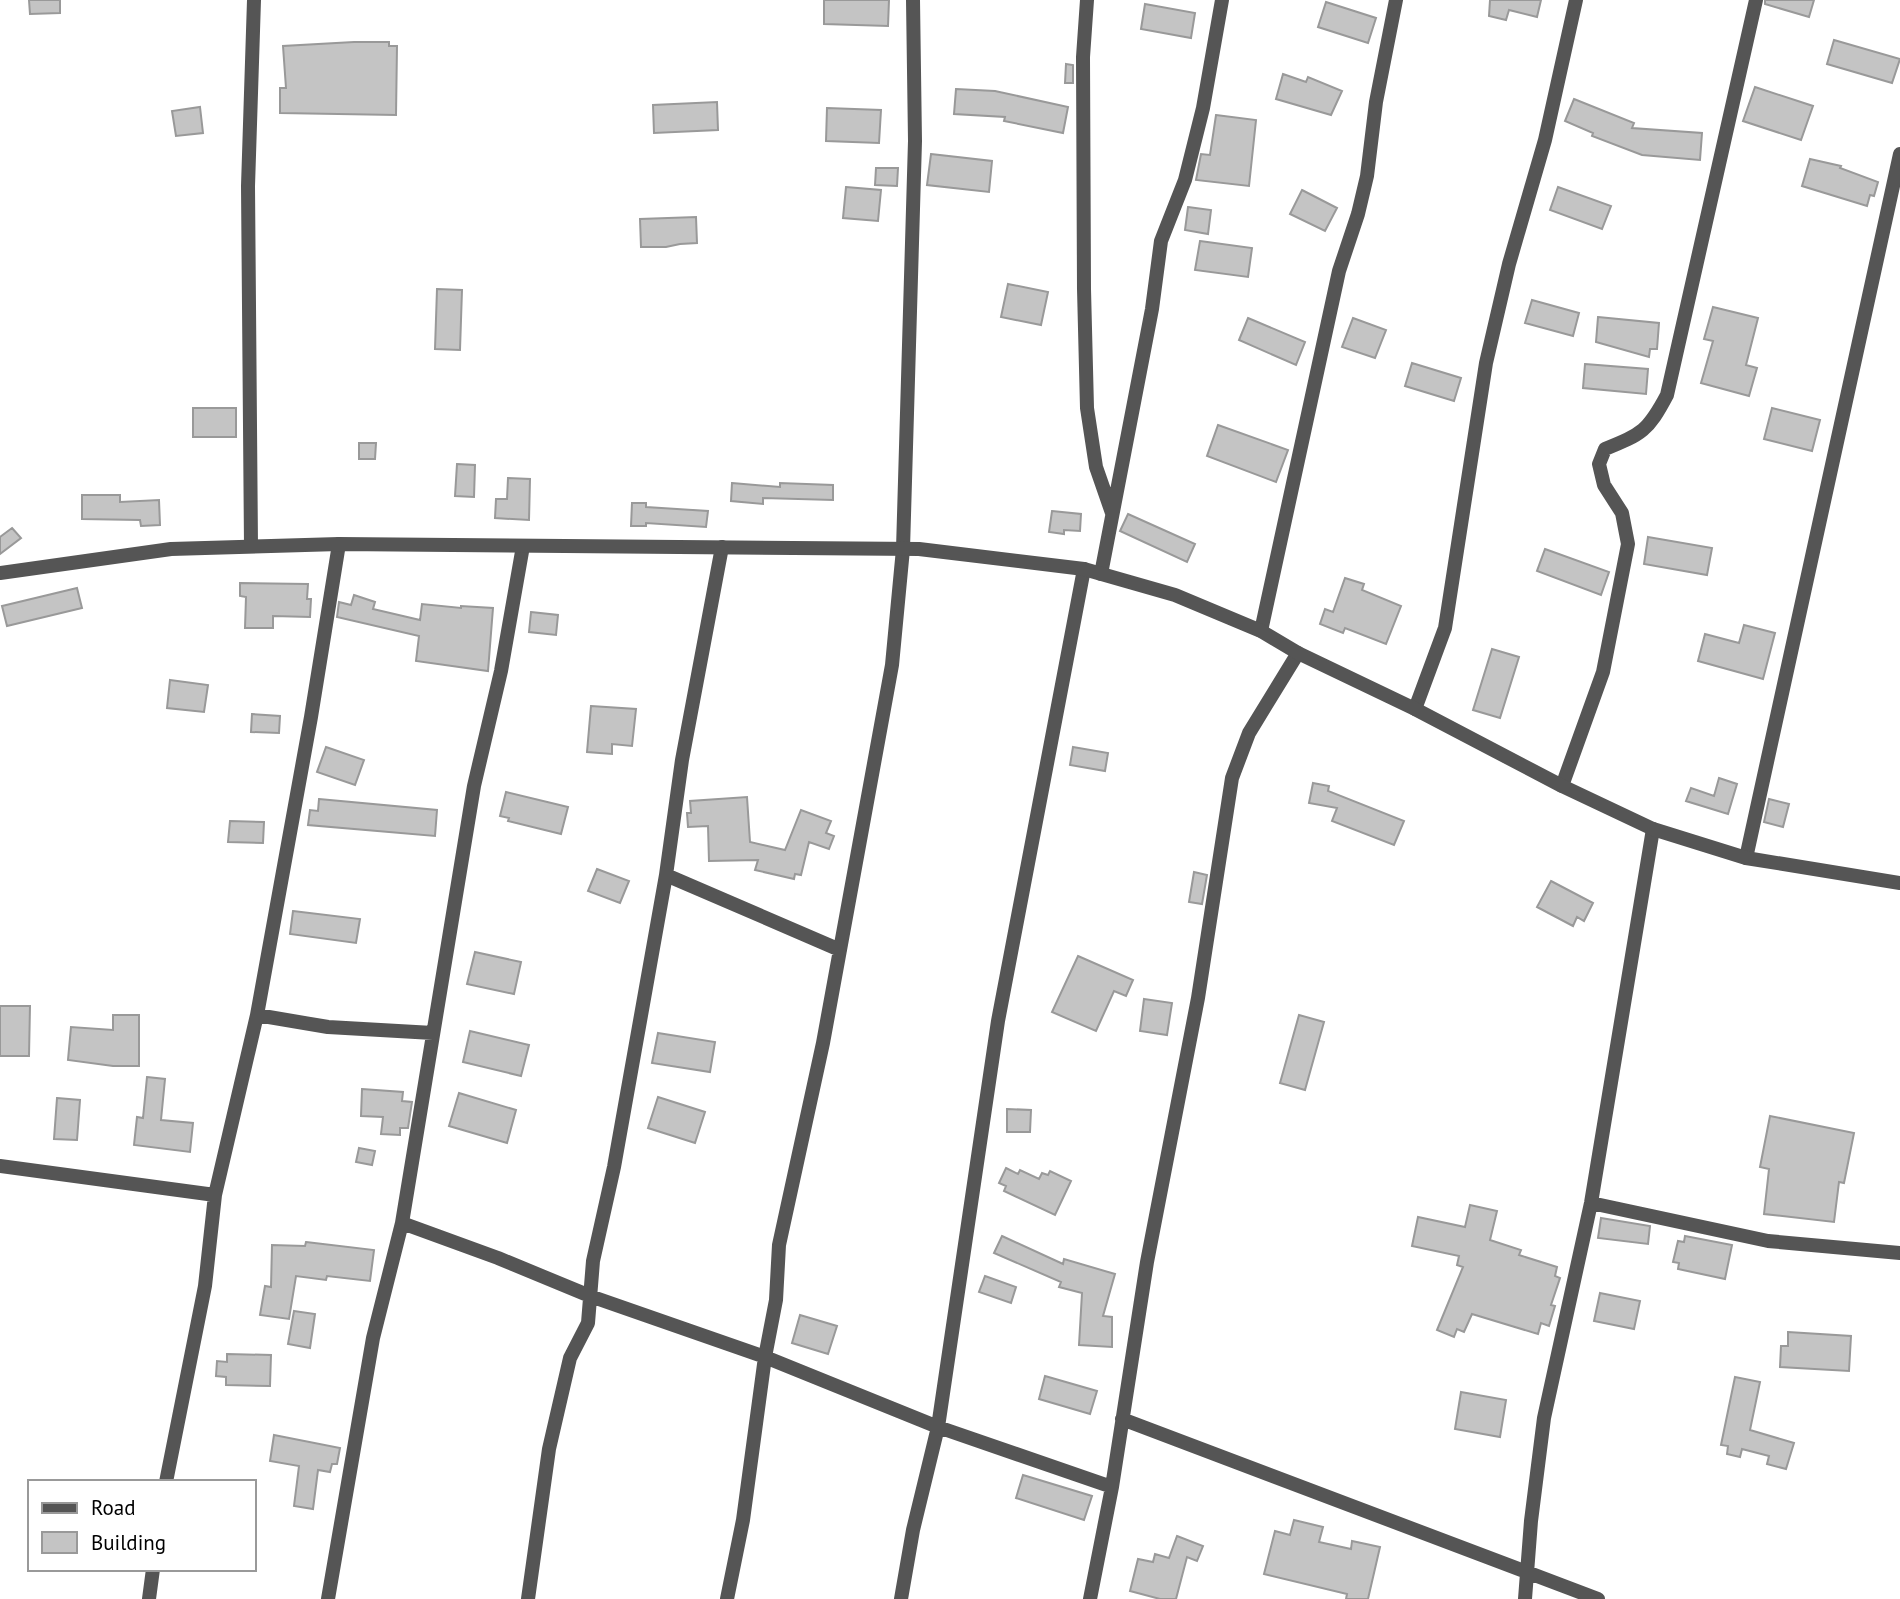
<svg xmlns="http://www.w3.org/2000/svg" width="1900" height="1599" viewBox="0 0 1900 1599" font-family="'PT Sans',sans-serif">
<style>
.building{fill:#c4c4c4;stroke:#999;stroke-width:2}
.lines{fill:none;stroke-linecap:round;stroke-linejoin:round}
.minor{stroke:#555;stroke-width:14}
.tertiary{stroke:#555;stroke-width:14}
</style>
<rect width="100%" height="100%" fill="#fff"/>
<path class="building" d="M29,0H60V13L30,14Z
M824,0H889L888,26L824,24Z
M1490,0H1541L1537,17L1509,10L1506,20L1489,16Z
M1765,0H1814L1809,17L1765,4Z
M1326,2L1376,18L1368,43L1318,27Z
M1145,4L1195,13L1191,38L1141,29Z
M1834,40L1900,59L1892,83L1827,64Z
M354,42H389V46H397L396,115L280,113V88H286L283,46Z
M1066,64L1073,65V83H1065Z
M1283,74L1306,82L1308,77L1342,91L1331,115L1276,99Z
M1755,87L1813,106L1801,140L1743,121Z
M956,89L995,91L1068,107L1063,133L1004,121L1005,117L954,114Z
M1574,99L1634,123L1632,128L1702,133L1700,160L1642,155L1592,136L1593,133L1565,121Z
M717,102L718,130L654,133L653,105Z
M200,107L203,133L176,136L172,111Z
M827,108L881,110L879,143L826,141Z
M1216,115L1256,120L1249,186L1196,180L1201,154L1210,155Z
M931,154L992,161L989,192L927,185Z
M1810,159L1841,166L1840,168L1878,182L1874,196L1870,195L1867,206L1802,186Z
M876,168H898L897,186L875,185Z
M846,187L881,190L878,221L843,218Z
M1558,187L1611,206L1602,229L1550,210Z
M1302,190L1337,208L1325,231L1290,214Z
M1188,207L1211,210L1208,234L1185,230Z
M696,217L697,243L680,244L666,247H641L640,219Z
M1200,241L1252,248L1248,277L1195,270Z
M1008,284L1048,292L1041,325L1001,317Z
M437,289L462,290L460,350L435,349Z
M1532,300L1579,313L1573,336L1525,323Z
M1713,307L1758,318L1746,365L1757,368L1749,396L1701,383L1713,341L1704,339Z
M1598,317L1659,323L1657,349H1650L1649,357L1596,342Z
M1248,318L1305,342L1296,365L1239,340Z
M1353,318L1386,330L1375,358L1342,347Z
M1412,363L1461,378L1454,401L1405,386Z
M1585,364L1648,369L1646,394L1583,388Z
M193,408H236V437H193Z
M1772,408L1820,420L1812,451L1764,439Z
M1218,425L1288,450L1276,482L1207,456Z
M359,443H376L375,459H359Z
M457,464L475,465L474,497L455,496Z
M508,478L530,479L529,520L495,518L496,499H507Z
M732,483L780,487V483L833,485V500L763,498V504L731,501Z
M82,495H120V502L159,500L160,525L141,526L140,520L82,519Z
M632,503H646V507L708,511L706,527L646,523V526H631Z
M1052,511L1081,514L1080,531L1064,530V534L1049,532Z
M1128,514L1195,544L1187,562L1120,531Z
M12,528L21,538L0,554V537Z
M1648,537L1712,548L1707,575L1644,564Z
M1545,549L1609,572L1601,595L1537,571Z
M1345,578L1364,584L1362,590L1401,606L1386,644L1345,628L1343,633L1320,624L1325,609L1333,612Z
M240,583L308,584L307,599H311L310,617L273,616V628H245L246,597L240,596Z
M77,588L82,608L7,626L2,606Z
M354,595L375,602L373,609L420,620L422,604L461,608V606L493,608L488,671L416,661L419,636L337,617L339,602L351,605Z
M531,612L558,615L556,635L529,632Z
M1744,625L1775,633L1763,679L1698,661L1705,634L1739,643Z
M1492,649L1519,657L1500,718L1473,710Z
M170,680L208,685L204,712L167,708Z
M591,706L636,709L632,746L612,744V754L587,752Z
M252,714L280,716L279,733L251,732Z
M326,747L364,760L355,785L317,772Z
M1073,747L1108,753L1105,771L1070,765Z
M1719,778L1737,784L1728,814L1686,801L1691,788L1714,796Z
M1313,783L1329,786L1328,791L1404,821L1394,845L1332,821L1337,808L1309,803Z
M506,792L568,807L561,834L508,821L509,818L500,816Z
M747,797L750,842L785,850L801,810L831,821L826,833L834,836L829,849L809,842L801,875L795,874L794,879L755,870L758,860L709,861L708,826L688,827L687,813H691L690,801Z
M319,799L437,810L435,836L308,825L310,810L318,811Z
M1769,799L1789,804L1783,827L1764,822Z
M230,821L264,822L263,843L228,842Z
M597,869L629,881L620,903L588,891Z
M1194,872L1207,875L1202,904L1189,902Z
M1551,881L1593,903L1584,921L1577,917L1573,926L1537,907Z
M293,911L360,919L356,943L290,934Z
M475,952L521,962L514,994L467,984Z
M1078,956L1133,980L1126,996L1114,991L1096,1031L1052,1012Z
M1144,999L1172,1003L1167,1035L1140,1031Z
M0,1006H30L29,1056H0Z
M113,1015H139V1066H113L68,1060L71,1027L113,1030Z
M1299,1015L1324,1022L1305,1090L1280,1083Z
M470,1031L529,1045L521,1076L463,1062Z
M658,1033L715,1042L710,1072L652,1063Z
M147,1077L165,1079L161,1120L193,1123L190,1152L134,1145L137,1117L143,1118Z
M362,1089L403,1092L402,1101L412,1102L408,1128H400V1135L381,1134L383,1117L361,1116Z
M459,1093L516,1110L507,1143L449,1126Z
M658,1097L705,1112L695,1143L648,1128Z
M57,1098L80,1100L77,1140L54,1139Z
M1007,1109L1031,1110L1030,1132H1007Z
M1770,1116L1854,1133L1844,1183L1839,1182L1834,1222L1764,1214L1769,1169L1760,1167Z
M359,1148L375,1151L372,1165L356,1162Z
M1006,1168L1018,1174L1020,1170L1039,1179L1042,1173L1048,1175L1050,1171L1071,1181L1055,1215L1004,1191L1006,1186L999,1183Z
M1470,1205L1497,1211L1490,1240L1521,1250L1519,1255L1557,1267L1555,1276L1560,1278L1551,1305L1555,1306L1549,1326L1541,1323L1538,1334L1472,1314L1464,1332L1457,1329L1454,1337L1437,1330L1463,1267L1457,1265L1459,1256L1412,1246L1418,1217L1465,1227Z
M1601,1218L1650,1226L1648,1244L1598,1238Z
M1002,1236L1063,1264L1064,1259L1115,1274L1103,1316L1112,1317V1347L1079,1345L1082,1293L1059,1287L1061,1282L994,1253Z
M1685,1236L1732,1245L1725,1279L1678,1269L1679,1263L1673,1262L1678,1241L1684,1242Z
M306,1242L374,1250L370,1281L327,1276L326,1280L296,1276L289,1319L260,1315L265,1286L271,1287L272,1245L305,1246Z
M985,1276L1016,1287L1011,1303L979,1292Z
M1600,1293L1640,1301L1634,1329L1594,1321Z
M294,1311L315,1314L310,1348L288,1344Z
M800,1315L837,1326L828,1354L792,1343Z
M1788,1332L1851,1336L1849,1371L1780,1367L1781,1346H1788Z
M227,1354L271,1355L270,1386L226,1385V1377L216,1376L217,1361L227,1362Z
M1045,1376L1097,1391L1090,1414L1039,1399Z
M1735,1377L1760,1382L1750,1430L1794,1443L1786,1469L1767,1464L1769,1456L1742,1449L1740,1457L1727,1454L1728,1446L1721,1445Z
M1461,1392L1506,1400L1500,1437L1455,1429Z
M274,1435L340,1448L337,1464H332L330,1472L318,1470L313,1509L294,1506L299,1466L270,1461Z
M1023,1475L1092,1496L1084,1520L1016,1498Z
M1294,1520L1323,1527L1319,1542L1351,1549L1352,1541L1380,1547L1368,1599H1346L1347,1594L1264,1574L1275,1531L1290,1535Z
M1177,1536L1203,1546L1197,1561L1187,1557L1176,1599H1160L1130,1591L1138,1559L1153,1562L1155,1554L1169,1558Z"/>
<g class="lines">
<path class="minor" d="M1087,0L1083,57L1084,289L1087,408L1096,467L1112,513
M251,546L248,186L254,0
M1101,574L1152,309L1161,241L1185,180L1203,108L1222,0
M1261,631L1339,271L1358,214L1367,176L1376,102L1396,0
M1415,709L1445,628L1486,363L1509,264L1545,140L1576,0
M1562,786L1603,672L1628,544L1622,513L1604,485L1599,464L1605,449C1642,434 1648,431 1667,395L1756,0
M1746,858L1900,154
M666,875L840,950
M257,1015L328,1027L433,1033
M0,1166L215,1195
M1591,1203L1768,1241L1900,1253
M402,1223L498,1258L590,1296L765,1357L938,1427L1112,1487
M1122,1419L1598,1599
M166,1482L205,1286L215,1195L257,1015L311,717L339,544
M149,1599L153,1569
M328,1599L373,1338L402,1223L474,786L501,671L523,546
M528,1599L549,1449L570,1358L588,1323L593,1261L614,1167L666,875L682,760L722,547
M727,1599L743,1520L765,1357L776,1300L779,1245L823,1043L892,665L903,549L915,141L913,0
M901,1599L913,1530L938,1427L998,1021L1084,569
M1090,1599L1112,1487L1147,1262L1198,998L1232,778L1249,733L1298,653
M1525,1599L1531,1521L1544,1418L1591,1203L1653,829"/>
<path class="tertiary" d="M0,573L171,549L339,544L919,549L1084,569L1175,595L1261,631L1298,653L1415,709L1562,786L1653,829L1746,858L1900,883"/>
</g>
<rect x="28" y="1480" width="228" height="91" fill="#ffffff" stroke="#999999" stroke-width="2"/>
<rect x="42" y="1503" width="35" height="10" fill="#555555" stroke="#999999" stroke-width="2"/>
<text x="91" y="1515" font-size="21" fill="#000000">Road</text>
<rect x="42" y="1532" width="35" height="21" fill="#c4c4c4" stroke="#999999" stroke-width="2"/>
<text x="91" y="1550" font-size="21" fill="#000000">Building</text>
</svg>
